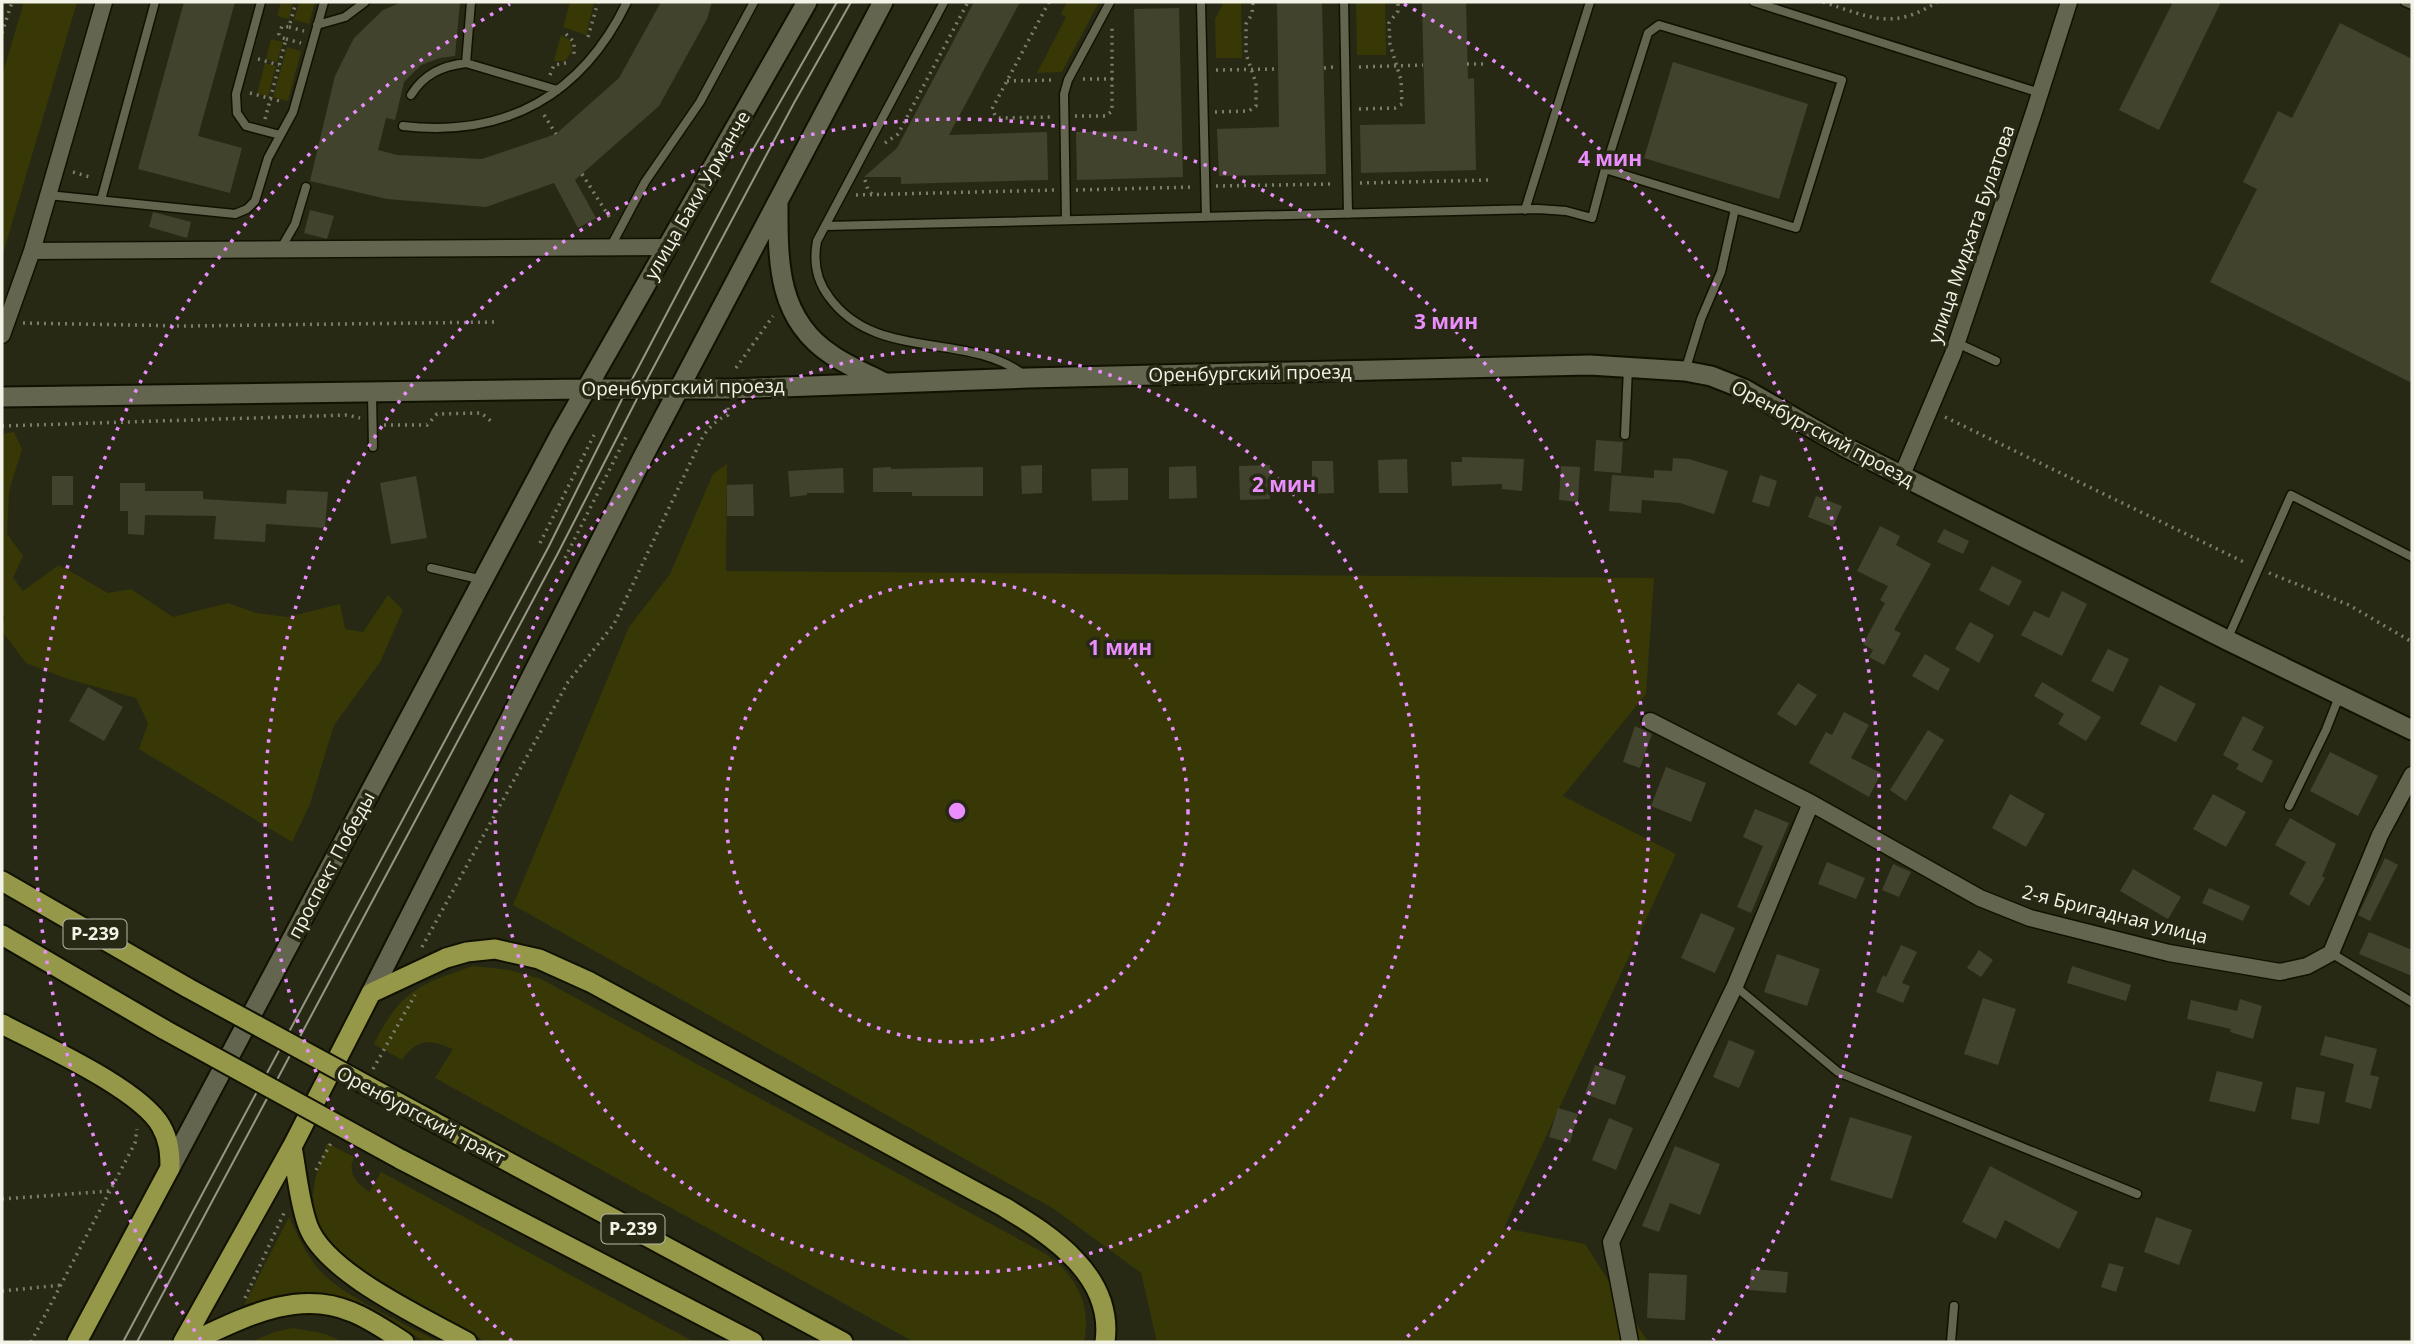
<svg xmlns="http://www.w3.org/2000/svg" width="2414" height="1344" viewBox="0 0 2414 1344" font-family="'Open Sans',sans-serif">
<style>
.green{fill:#373806}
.building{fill:#42432d}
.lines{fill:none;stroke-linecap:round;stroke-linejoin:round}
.service-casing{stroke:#111101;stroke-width:11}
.minor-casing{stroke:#111101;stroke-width:19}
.secondary-casing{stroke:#111101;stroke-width:23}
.primary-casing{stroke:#111101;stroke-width:23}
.path{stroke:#7c7d6c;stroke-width:3.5;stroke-dasharray:2 5;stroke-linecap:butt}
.service{stroke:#63654e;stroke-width:8}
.minor{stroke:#63654e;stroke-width:16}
.secondary{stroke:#63654e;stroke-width:19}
.primary{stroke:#959849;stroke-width:19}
.tram{stroke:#959686;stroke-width:2}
.primary-bridge-casing{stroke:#111101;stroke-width:23;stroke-linecap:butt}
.primary-bridge{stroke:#959849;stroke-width:19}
.ring{fill:none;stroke:#ea8dfd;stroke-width:3.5;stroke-dasharray:3.5 7}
.labels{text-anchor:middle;stroke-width:7;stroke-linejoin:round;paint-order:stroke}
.shield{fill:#282914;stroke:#b6b7a8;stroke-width:2}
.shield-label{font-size:18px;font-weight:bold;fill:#f3f4e7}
.street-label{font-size:19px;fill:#f3f4e7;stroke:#282914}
.centre{fill:#ea8dfd;stroke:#282914;stroke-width:3.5}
.ring-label{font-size:21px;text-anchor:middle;font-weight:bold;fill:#ea8dfd;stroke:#282914;stroke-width:7;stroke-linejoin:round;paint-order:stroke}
</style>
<rect width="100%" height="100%" fill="#282914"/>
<path class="green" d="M24,2H77L2,257V76Z
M281,2H293L289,19L277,16Z
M299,2H315L309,24L294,20Z
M570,2H594L586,35L563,27Z
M1067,2H1099L1062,72L1037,73L1066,17L1061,14Z
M1224,2H1241L1242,58H1216L1215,19Z
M1356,2H1385L1386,55H1357Z
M561,35L570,40L572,51L565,61H554Z
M271,39L283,42L277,62L266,59Z
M287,47L301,51L288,101L273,97Z
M265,63L276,66L268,96L257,94Z
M14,432L22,449L9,491L7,534L23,556L13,578L23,591L59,565L108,593L131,589L173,617L228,603L256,613L287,617L340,604L345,629L363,632L388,595L403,610L380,662L334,725L310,804L292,842L139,749L148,723L136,698L68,679L26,663L2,631L5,617L2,614V434Z
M727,464L726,571L1654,578L1646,694L1563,796L1676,854L1504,1228L1585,1244L1648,1342H1157L1141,1273L1054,1209L513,905L629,627L670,574L713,474Z
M473,966L510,970L541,979L1046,1254C1076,1275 1092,1305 1084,1342H914L435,1078L453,1049C428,1039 418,1038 402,1060L374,1044C401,990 418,985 473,966Z
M327,1143L354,1157C347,1174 356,1182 369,1192L381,1172L694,1342H487L346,1266L322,1235L315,1216L313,1196L315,1179Z
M289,1217C299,1238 308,1260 326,1277C352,1300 407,1325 439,1342H426C385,1320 340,1286 291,1293C275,1295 259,1300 244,1305Z
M293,1328L326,1334L342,1342H251L274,1332Z"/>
<path class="building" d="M184,2H235L198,136L242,148L230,193L138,169Z
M402,2H460L455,56L440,58L421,65L404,82L395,120L386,118L378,150L397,155L482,159L556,134L619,78L661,2H712L707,19L659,106L575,180L596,218L578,228L554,183L486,207L387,199L310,181L335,76L354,38L383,10Z
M974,2H1020L949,135L1047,132L1048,180L901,184V177H864L897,148Z
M1277,2H1322L1326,174L1219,176L1217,129L1279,127Z
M1422,2H1466L1468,79L1474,78L1476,170L1361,173L1360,125L1425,124Z
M2173,2H2221L2159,130L2119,110Z
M1179,8L1183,177L1077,180L1076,132L1137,131L1134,9Z
M2340,23L2412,59V383L2210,282L2257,189L2243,182L2278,111L2292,118Z
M1673,62L1808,104L1779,199L1644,158Z
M310,210L334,216L327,239L304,233Z
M153,212L191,222L187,238L149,227Z
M1596,440L1623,442L1621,473L1594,471Z
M1462,457L1524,459L1522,491L1502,489V484L1452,486L1451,462H1462Z
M1673,458L1689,459L1728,471L1714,514L1680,503L1642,500L1641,513L1609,511L1612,475L1654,478V470L1672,471Z
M1407,459L1408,493H1379L1378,460Z
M1312,461H1333L1334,493L1312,494Z
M1042,465V493L1022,494L1021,466Z
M1270,465V499L1240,500L1239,466Z
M1196,466L1197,498L1169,499V467Z
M1561,466L1580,467L1578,502L1559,500Z
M891,467V469L983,467V496H912V492H873V468Z
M843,468L844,493H807V495L790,497L788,471Z
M1128,468V500L1092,501L1091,469Z
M1760,475L1777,481L1769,507L1752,502Z
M52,476H73V505H52Z
M416,476L427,538L391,544L380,483Z
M120,483H145V491H203V499L286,504L287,490L328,492L325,528L266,524L265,542L214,539L216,516L145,515L144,535L128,534V511H120Z
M753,484L754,516H727V485Z
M1816,496L1842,506L1833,527L1808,517Z
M1880,526L1900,536L1896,545L1931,564L1894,630L1901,633L1884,665L1869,657L1873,650L1863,644L1885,603L1880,600L1888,586L1857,571Z
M1944,529L1969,541L1963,554L1937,542Z
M1992,566L2022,581L2009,606L1979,590Z
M2062,591L2087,604L2062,656L2021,635L2034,611L2049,618Z
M1970,622L1994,635L1979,663L1955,649Z
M2108,649L2129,659L2113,692L2091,681Z
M1925,654L1950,669L1938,691L1912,676Z
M2042,682L2101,717L2086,741L2058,724L2064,714L2034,696Z
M1798,683L1817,695L1796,726L1777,714Z
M2160,685L2196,704L2176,742L2140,724Z
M88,687L123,707L104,741L69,721Z
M1844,712L1869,725L1851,758L1881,773L1869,797L1809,763L1826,732L1832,735Z
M2243,716L2264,727L2252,750L2273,761L2262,783L2236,769L2239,764L2223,755Z
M1635,726L1652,734L1640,768L1623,762Z
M1928,730L1944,740L1906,801L1890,790Z
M2330,752L2378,776L2358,816L2310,791Z
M1666,767L1706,783L1691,822L1651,806Z
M2010,794L2045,814L2026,847L1992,828Z
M2213,794L2246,812L2226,847L2193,829Z
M1755,809L1789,823L1751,913L1737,907L1763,846L1743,837Z
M2290,818L2336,844L2322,876L2325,878L2309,906L2289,894L2306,862L2275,845Z
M2385,858L2398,865L2370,921L2358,915Z
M1827,862L1865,878L1856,899L1818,884Z
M1893,864L1911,872L1899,897L1882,890Z
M2133,869L2181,897L2168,919L2120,891Z
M2209,888L2250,906L2243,921L2202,903Z
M1701,913L1735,928L1715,973L1681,958Z
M2369,932L2412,950V976L2359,954Z
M1901,945L1917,952L1902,983L1910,986L1903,1003L1876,992L1883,975L1886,977Z
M1979,950L1993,960L1981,977L1967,968Z
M1777,954L1820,969L1807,1006L1764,992Z
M2072,966L2131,985L2126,1001L2067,983Z
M1983,998L2016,1009L1998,1065L1964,1054Z
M2240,999L2262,1006L2253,1039L2230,1032L2231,1029L2187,1019L2191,1000L2237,1011Z
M2325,1036L2377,1049L2370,1075L2379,1077L2371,1109L2345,1102L2354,1064L2320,1055Z
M1729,1040L1755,1051L1739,1088L1713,1077Z
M1595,1065L1626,1076L1615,1105L1585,1094Z
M2217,1071L2263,1082L2255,1112L2209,1101Z
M2296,1087L2325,1092L2319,1124L2291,1119Z
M1558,1108L1578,1114L1570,1143L1549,1137Z
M1850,1117L1912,1136L1892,1199L1830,1180Z
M1609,1118L1633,1128L1616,1170L1592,1160Z
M1675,1146L1720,1164L1700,1215L1670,1203L1659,1232L1642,1226Z
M1990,1166L2078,1212L2059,1249L2005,1220L1996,1239L1962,1222Z
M2156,1217L2192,1230L2179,1265L2144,1252Z
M2109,1263L2124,1267L2116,1292L2101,1287Z
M1751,1269L1788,1272L1786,1293L1749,1290Z
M1649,1273L1687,1275L1685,1320L1647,1318Z"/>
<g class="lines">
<defs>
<path id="service" d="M261,2L236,94L237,113L246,126L280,135
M944,2L817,241C813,262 816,280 829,297C876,362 964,331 1023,374
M1201,2L1206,217
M1344,2L1348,214
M1754,2L2040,93
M2405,2L2412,5
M317,25L345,17L365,2
M1659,25L1842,80L1796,228L1605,169L1648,33Z
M466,63L471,2
M411,95C424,74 442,66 466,63L557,90
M403,126C506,138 582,95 627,2
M48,195L235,214L247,209L255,201L268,158L293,112L324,2
M101,200L155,2
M1525,210L1590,2
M1066,220L1064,94L1068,80L1110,2
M825,226L1538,209L1566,211L1592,218L1605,169
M611,246L645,182L700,102L754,2
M280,250L295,224L306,187
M1957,343L1996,361
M1685,371L1701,319L1721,272L1735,209
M372,394L373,447
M1625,435L1628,368
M431,568L483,580
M2227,640L2291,495L2412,557
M2289,806L2326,730L2340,694
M2331,953L2412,1002
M1735,986L1838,1072L2137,1194
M1951,1342L1954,1306"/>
<path id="minor" d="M32,251L667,247
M2,335L32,251L104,2
M1902,475L1953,354L2034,112L2069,2
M1650,721L1811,803L1980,898L2030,918L2169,953L2280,972L2307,966L2331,953L2380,835L2412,775
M1630,1342L1611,1242L1735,986L1811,803"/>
<path id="secondary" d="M778,204C778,262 777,319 832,355C848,366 867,374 885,383
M2,397L586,389H731L1028,378L1590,365L1685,371L1711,376L1744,389L1847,448L2227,640L2412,730
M371,993L644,455L883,2
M170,1168L560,435L807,2"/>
<path id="primary" d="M2,881L188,988
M2,935L165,1030
M2,1024C42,1045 140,1089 161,1126C169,1140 170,1153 170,1168L77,1342
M423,1116L843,1342
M292,1147C297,1173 299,1202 308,1226C325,1273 424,1318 467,1342
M400,1159L753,1342
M183,1342L292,1147L371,993L446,958L467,952L495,949L539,959L590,982L1004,1207C1052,1236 1114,1276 1105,1342
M191,1342C241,1319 297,1288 352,1312C370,1319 388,1332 404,1342"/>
</defs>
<use href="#service" class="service-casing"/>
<use href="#minor" class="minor-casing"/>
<use href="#secondary" class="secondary-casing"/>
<use href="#primary" class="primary-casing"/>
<path class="path" d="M1049,2L992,109L996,117L1000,118L1054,117
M1823,2C1870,17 1892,31 1937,2
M289,27L304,31
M2,33L12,2
M566,34L574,42V55
M588,37L598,2
M286,39L301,43
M258,59L279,65
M1467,64H1488
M1359,67L1423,65
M1324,68L1334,67
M1216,70L1278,69
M550,75L554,65L566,63
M1083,79H1113
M1007,81L1055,80
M250,93L283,102
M1359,109L1395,108L1402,104L1401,80L1390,44L1389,23L1398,11V2
M1215,112L1249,111L1256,106V83L1246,54V24L1252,14L1253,2
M544,115L556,134
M1075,116H1106L1112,111V28
M265,119L286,39L280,37L279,34L282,26L289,27L296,2
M885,143L898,134L968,2
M73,172L93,178
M582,174L610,218
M865,180L868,190L872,194
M1360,183L1491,180
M1216,186L1334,184
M1076,190L1194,187
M856,195L1055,190
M23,323L185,326L497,322
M736,368L773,316
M1945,417L2246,563
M384,425H427L437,414L481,413L491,421
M2,426L347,415L360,418
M540,543L594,435
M565,558L627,435
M2269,573L2349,605L2412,642
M422,947L568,682L614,624L703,436C710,427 717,419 728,415V407
M373,1069L415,995
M316,1170L331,1143
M2,1199L110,1191
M2,1291L62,1285
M245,1298L284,1213
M31,1342L135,1143L137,1129"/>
<use href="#service" class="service"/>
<use href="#minor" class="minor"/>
<use href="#secondary" class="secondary"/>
<use href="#primary" class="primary"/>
<path class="tram" d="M123,1342L548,548L627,389L751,153L837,2
M137,1342L557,555L642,389L794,103L851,2"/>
<defs>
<path id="primary-bridge" d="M188,988L423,1116
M165,1030L400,1159"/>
</defs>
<use href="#primary-bridge" class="primary-bridge-casing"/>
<use href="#primary-bridge" class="primary-bridge"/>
</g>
<g class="ring">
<circle cx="957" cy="811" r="231"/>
<circle cx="957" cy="811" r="462"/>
<path d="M512 1341A692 692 0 1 1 1402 1341"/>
<path d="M201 1340A923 923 0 0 1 510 4M1404 4A923 923 0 0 1 1713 1340"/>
</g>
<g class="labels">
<g class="shield">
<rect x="63.5" y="919.5" width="63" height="29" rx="5"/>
<rect x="601.5" y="1214.5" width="63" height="29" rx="5"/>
</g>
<g class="shield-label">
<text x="95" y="940">Р-239</text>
<text x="633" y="1235">Р-239</text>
</g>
<g class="street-label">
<text transform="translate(697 195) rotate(-60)" y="7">улица Баки Урманче</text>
<text transform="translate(1971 234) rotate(-71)" y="7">улица Мидхата Булатова</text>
<text transform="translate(1250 373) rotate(-1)" y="7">Оренбургский проезд</text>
<text transform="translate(683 387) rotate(-1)" y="7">Оренбургский проезд</text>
<text transform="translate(1823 433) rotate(28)" y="7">Оренбургский проезд</text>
<text transform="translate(331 865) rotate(-62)" y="7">проспект Победы</text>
<text transform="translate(2115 914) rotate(14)" y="7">2-я Бригадная улица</text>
<text transform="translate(421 1115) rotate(28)" y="7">Оренбургский тракт</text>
</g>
</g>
<circle cx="957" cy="811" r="10" class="centre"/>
<g class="ring-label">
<text x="1610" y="166">4 мин</text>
<text x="1446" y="329">3 мин</text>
<text x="1284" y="492">2 мин</text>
<text x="1120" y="655">1 мин</text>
</g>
<rect width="2414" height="1344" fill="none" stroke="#f3f4e7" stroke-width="7"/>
</svg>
